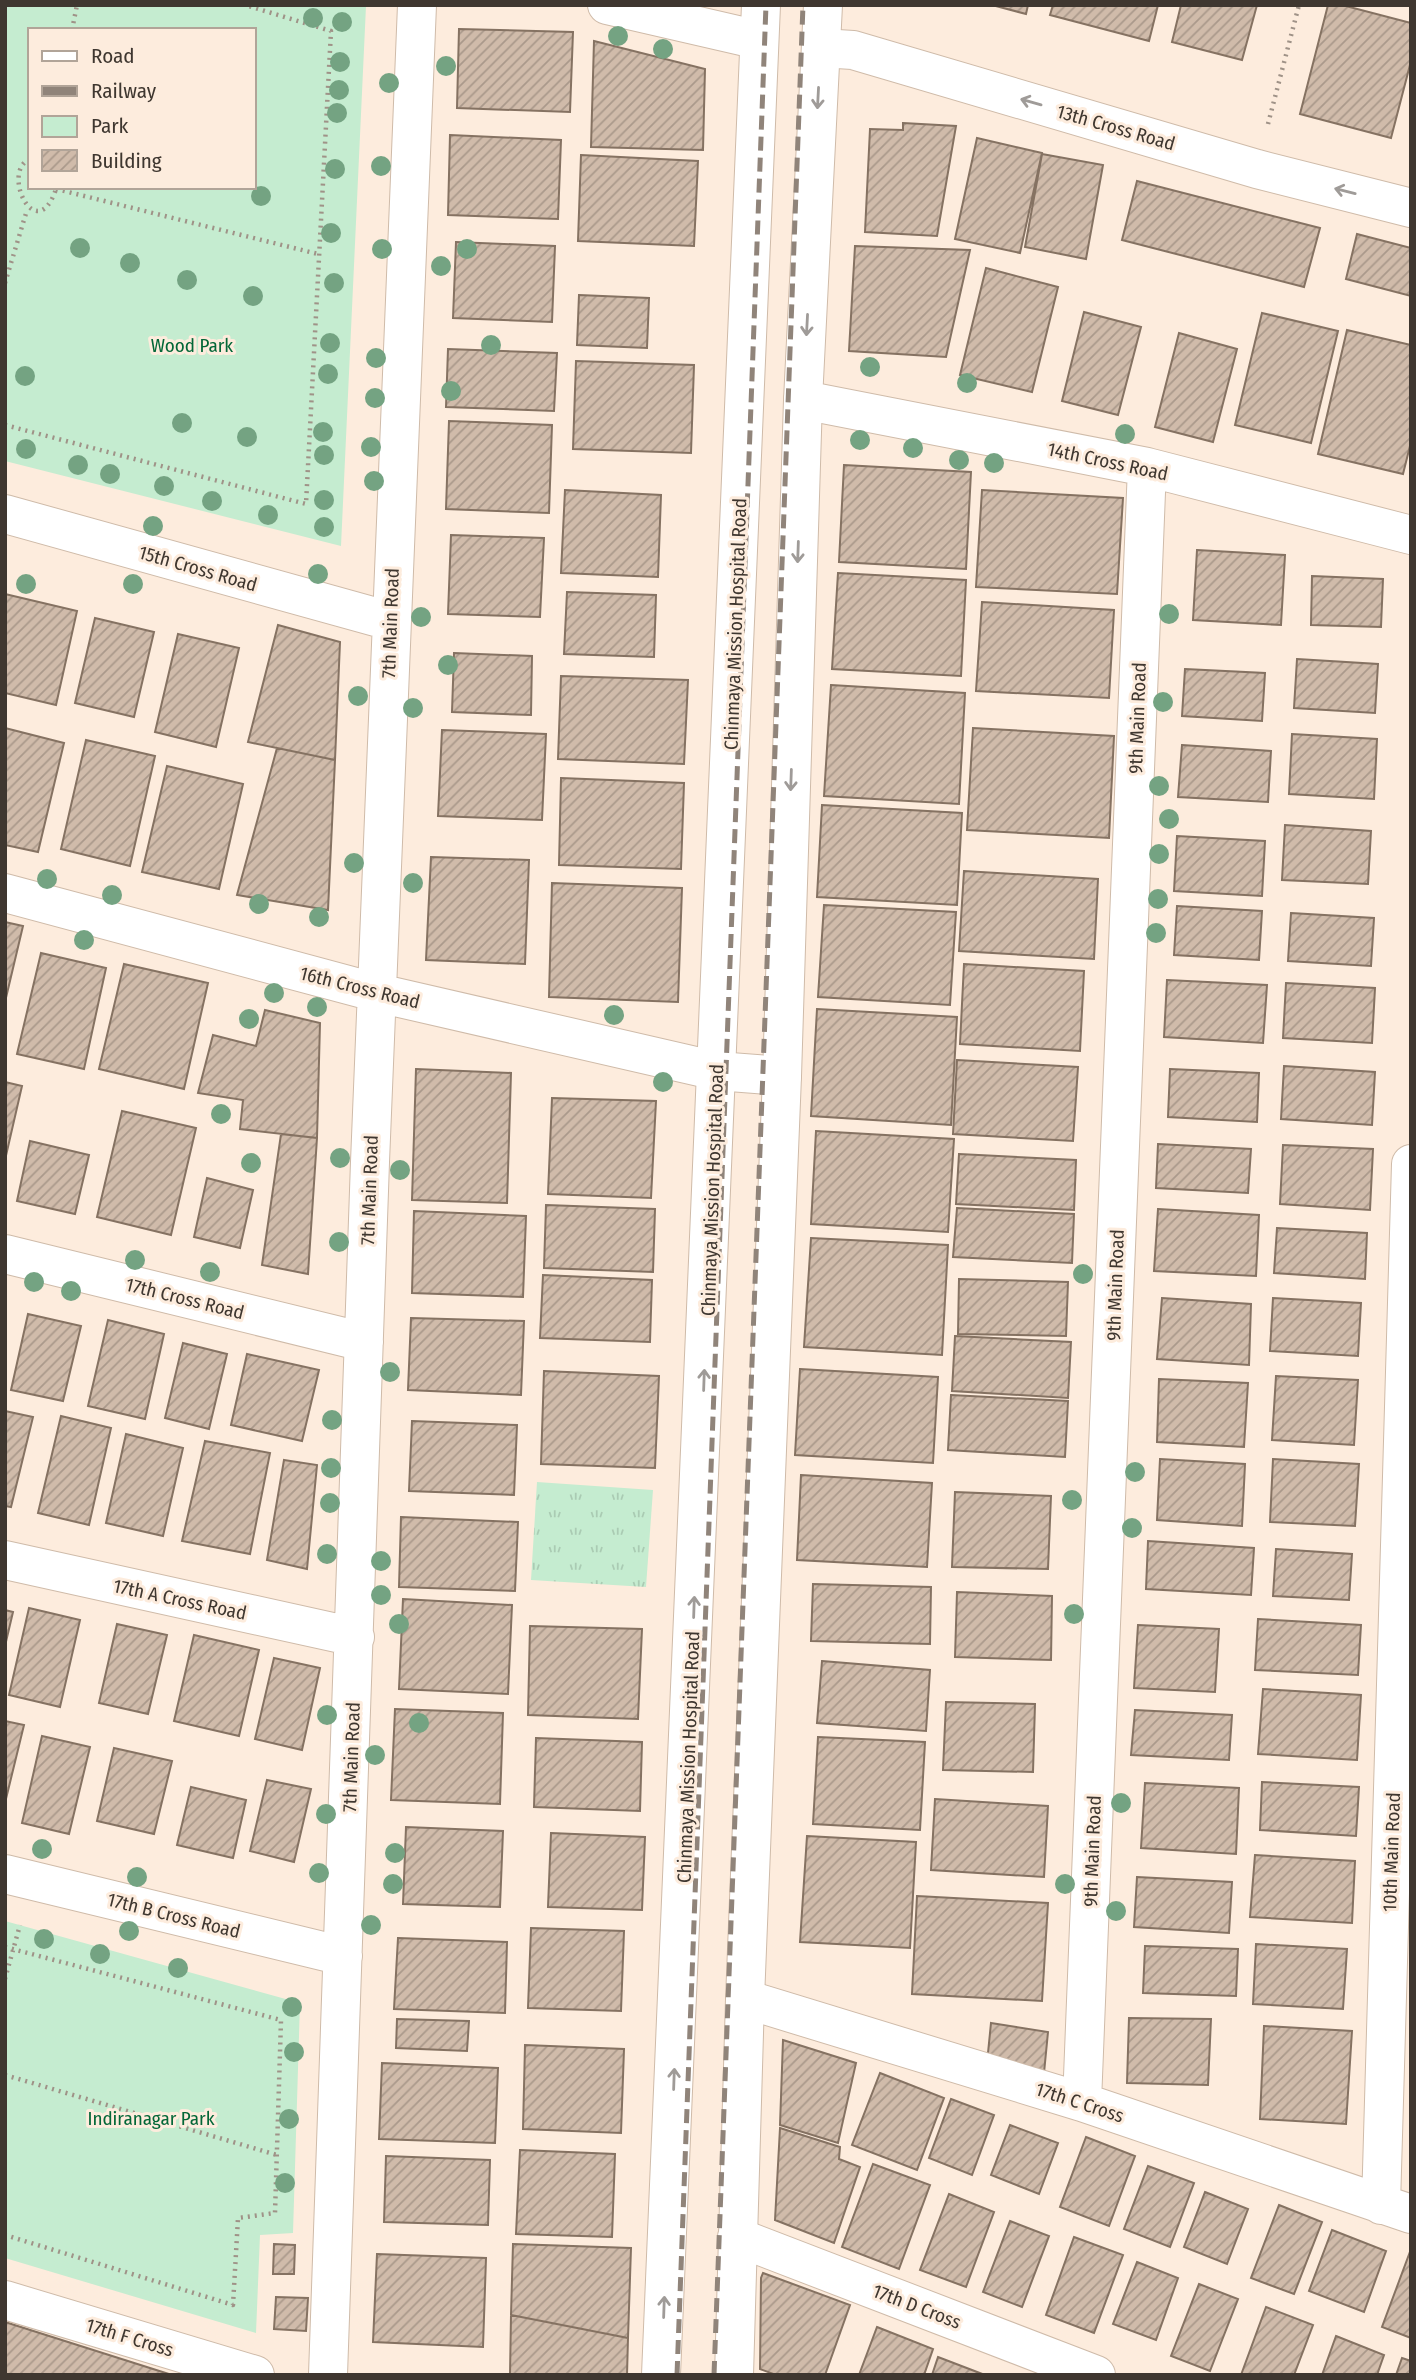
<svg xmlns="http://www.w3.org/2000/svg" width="1416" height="2380" viewBox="0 0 1416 2380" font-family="'Fira Sans Condensed',sans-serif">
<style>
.grass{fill:url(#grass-tufts)}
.park{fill:#c5ecd0;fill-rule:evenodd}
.building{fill:url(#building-hatch);stroke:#857262;stroke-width:2}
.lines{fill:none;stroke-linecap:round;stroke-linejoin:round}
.street-casing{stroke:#cfbba9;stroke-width:40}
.secondary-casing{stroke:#cfbba9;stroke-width:40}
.path{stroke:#9f9287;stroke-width:4.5;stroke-dasharray:2 5;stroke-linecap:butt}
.street{stroke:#fff;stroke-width:38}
.secondary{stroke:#fff;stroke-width:38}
.rail{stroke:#90847a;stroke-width:5;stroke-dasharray:14 7;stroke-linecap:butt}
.tree{fill:#74a382}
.oneway{stroke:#9f9b98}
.labels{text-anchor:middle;stroke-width:6;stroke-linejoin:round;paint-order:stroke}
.street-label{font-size:19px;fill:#3f3730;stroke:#fdecdd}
.park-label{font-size:19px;fill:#036737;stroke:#fdecdd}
</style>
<defs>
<pattern id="grass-tufts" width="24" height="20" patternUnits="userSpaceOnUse" patternTransform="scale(1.75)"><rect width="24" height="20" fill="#c5ecd0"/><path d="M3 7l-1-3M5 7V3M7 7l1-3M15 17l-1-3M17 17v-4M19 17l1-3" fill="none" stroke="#aacbb3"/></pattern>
<pattern id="building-hatch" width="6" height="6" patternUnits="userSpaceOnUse" patternTransform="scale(1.75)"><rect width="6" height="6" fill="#d0bbaa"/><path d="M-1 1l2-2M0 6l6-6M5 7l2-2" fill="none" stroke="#aa998b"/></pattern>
</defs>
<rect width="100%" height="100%" fill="#fdecdd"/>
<path class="grass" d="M537,1482L653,1490L646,1587L531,1580Z"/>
<path class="park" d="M5,5L366,6L341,546L5,461ZM30,30H254V187H30Z
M5,1921L300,2003L293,2233L260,2235L256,2333L5,2258Z"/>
<path class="building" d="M992,5H1028L1026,14Z
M1053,5H1158L1149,41L1050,15Z
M1181,5H1257L1242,60L1172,42Z
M1328,5H1342L1411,23V61L1391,138L1300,114Z
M459,29L573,32L570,112L457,108Z
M594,41L705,69L703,150L591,147Z
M903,123L956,126L937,236L865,232L870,129L903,130Z
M450,135L561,140L558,219L448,215Z
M977,138L1042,153L1020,253L955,239Z
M1042,154L1103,165L1086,259L1025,247Z
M581,155L698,161L694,246L578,241Z
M1137,181L1320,228L1304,287L1122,240Z
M1357,234L1411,248V296L1346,279Z
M456,242L555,246L552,322L453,318Z
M855,246L970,250L946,357L849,351Z
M986,268L1058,287L1032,392L960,375Z
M579,295L649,298L647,348L577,345Z
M579,295L649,298L647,348L577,345Z
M1084,312L1141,327L1118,415L1062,401Z
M1262,313L1338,331L1311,443L1235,425Z
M1347,330L1411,345V442L1403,474L1318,454Z
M1179,333L1237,349L1213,442L1155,427Z
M448,349L557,353L554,411L446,407Z
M576,361L694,365L691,453L573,449Z
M449,421L552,425L549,513L446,509Z
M844,465L971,472L966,569L839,562Z
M565,490L661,495L658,577L561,573Z
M982,490L1123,498L1117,594L976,587Z
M451,535L544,538L540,617L448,614Z
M1197,550L1285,555L1281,625L1193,620Z
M838,573L966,580L961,676L832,669Z
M1312,576L1383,579L1381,627L1311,625Z
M567,592L656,595L654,657L564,654Z
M5,594L77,611L56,705L5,693Z
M982,602L1114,610L1109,698L976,691Z
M95,618L154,632L134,717L75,703Z
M278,625L340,642L335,760L248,742Z
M178,634L239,648L216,747L155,732Z
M454,653L532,656L531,715L452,712Z
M1297,659L1378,664L1375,713L1294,708Z
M1185,669L1265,673L1262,721L1182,716Z
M561,676L688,680L684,764L558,759Z
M831,685L965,693L959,804L824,796Z
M5,728L64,743L38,852L5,845Z
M973,728L1114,736L1109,838L967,830Z
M442,730L546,734L542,820L438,816Z
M1292,734L1377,739L1374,799L1289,794Z
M86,740L155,756L130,866L61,849Z
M1182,745L1271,751L1268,802L1178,797Z
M277,748L335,760L328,910L237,895Z
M167,766L243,784L219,889L142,872Z
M561,778L684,783L681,869L559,865Z
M822,805L962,813L957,905L817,897Z
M1285,825L1371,831L1368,884L1282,880Z
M1177,836L1265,841L1262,896L1174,891Z
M431,857L529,860L525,964L426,960Z
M964,871L1098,879L1094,959L959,951Z
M552,883L682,888L678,1002L549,997Z
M824,905L956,912L950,1005L818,997Z
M1177,906L1262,911L1259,960L1174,955Z
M1291,913L1374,918L1371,966L1288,961Z
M5,922L23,926L5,1002Z
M41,953L106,968L84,1069L17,1054Z
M124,964L208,983L184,1089L99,1069Z
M964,964L1084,971L1080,1051L960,1044Z
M1167,980L1267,985L1263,1043L1164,1037Z
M1286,983L1375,988L1372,1043L1283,1038Z
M817,1009L957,1017L951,1125L811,1116Z
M265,1010L320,1023L317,1138L240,1129L243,1100L198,1093L213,1035L256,1046Z
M957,1060L1078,1067L1073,1141L953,1134Z
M1284,1066L1375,1072L1372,1125L1281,1119Z
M416,1069L511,1073L507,1203L412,1200Z
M1170,1069L1259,1073L1257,1122L1168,1117Z
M5,1082L22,1086L5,1160Z
M552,1098L656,1101L651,1198L548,1194Z
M122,1111L196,1128L171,1235L97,1217Z
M816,1131L954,1139L948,1232L811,1224Z
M281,1134L317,1138L308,1274L262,1265Z
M30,1141L89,1155L75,1214L17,1201Z
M1158,1144L1251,1149L1248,1193L1156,1188Z
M1283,1145L1373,1149L1370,1210L1280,1204Z
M959,1154L1076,1160L1074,1210L956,1204Z
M207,1178L253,1190L240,1248L194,1237Z
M546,1205L655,1209L653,1272L544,1268Z
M957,1208L1074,1214L1072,1263L953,1257Z
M1158,1209L1259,1215L1256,1276L1154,1271Z
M414,1211L526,1216L523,1297L412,1293Z
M1277,1228L1367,1233L1365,1279L1274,1273Z
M811,1238L948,1245L942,1355L804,1347Z
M543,1275L652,1280L650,1342L540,1338Z
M959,1279L1068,1282L1066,1336L958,1334Z
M1162,1298L1251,1304L1249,1365L1157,1359Z
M1273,1298L1361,1303L1358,1356L1270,1351Z
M28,1314L81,1326L63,1401L11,1390Z
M411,1318L524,1321L521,1395L408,1390Z
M108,1320L164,1334L145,1419L88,1406Z
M955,1336L1071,1342L1068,1398L952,1391Z
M183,1343L227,1354L209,1429L165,1418Z
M247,1354L319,1370L302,1441L231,1425Z
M800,1369L938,1377L933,1463L795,1455Z
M544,1371L659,1376L655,1468L541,1464Z
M1276,1376L1358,1380L1354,1445L1272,1440Z
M1159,1379L1248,1383L1244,1447L1157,1442Z
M951,1395L1068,1401L1065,1457L948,1450Z
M5,1411L33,1417L11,1507L5,1506Z
M61,1416L111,1428L89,1525L38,1513Z
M412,1421L517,1425L514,1495L409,1491Z
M126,1434L183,1448L163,1536L106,1523Z
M205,1441L270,1453L250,1554L182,1541Z
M1160,1459L1245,1464L1242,1526L1157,1520Z
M1273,1459L1359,1464L1355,1526L1270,1522Z
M284,1460L317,1465L307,1569L267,1560Z
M801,1475L932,1483L927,1567L797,1560Z
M955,1492L1051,1496L1048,1569L952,1567Z
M401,1517L518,1522L515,1591L399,1587Z
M1148,1541L1254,1548L1251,1595L1146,1589Z
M1276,1549L1352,1554L1349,1600L1273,1596Z
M813,1584L931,1587L930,1644L811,1641Z
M957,1592L1052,1596L1051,1660L955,1657Z
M403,1599L512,1605L508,1694L399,1689Z
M29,1608L80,1620L60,1707L9,1695Z
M5,1610L13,1612L5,1646Z
M1258,1619L1361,1625L1358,1675L1255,1670Z
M117,1624L167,1635L148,1714L99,1703Z
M1138,1625L1219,1629L1215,1692L1134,1688Z
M530,1626L642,1629L638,1719L528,1715Z
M194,1635L259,1650L239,1736L174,1721Z
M274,1658L320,1668L302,1750L255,1739Z
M822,1661L930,1670L926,1731L817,1723Z
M1263,1689L1361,1695L1357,1760L1258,1754Z
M946,1702L1035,1704L1033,1772L943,1770Z
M395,1709L503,1713L500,1804L391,1800Z
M1135,1710L1232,1715L1229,1760L1131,1755Z
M5,1721L24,1725L5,1803Z
M42,1736L90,1747L69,1834L22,1823Z
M818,1737L925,1742L920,1830L813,1824Z
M536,1738L642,1742L640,1811L534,1807Z
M114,1748L172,1761L154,1834L97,1821Z
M267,1780L311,1789L294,1862L250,1851Z
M1262,1782L1359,1787L1356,1836L1260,1830Z
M1145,1783L1239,1788L1236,1854L1141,1848Z
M191,1787L246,1800L233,1858L177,1845Z
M935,1799L1048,1806L1044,1877L931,1870Z
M406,1827L503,1831L500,1907L403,1904Z
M551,1833L645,1837L642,1910L548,1907Z
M807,1836L916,1842L910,1948L800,1942Z
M1255,1855L1355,1861L1352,1923L1250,1917Z
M1137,1877L1232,1882L1229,1933L1134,1927Z
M917,1896L1048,1903L1042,2001L912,1994Z
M531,1928L624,1931L621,2011L528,2008Z
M398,1938L507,1942L505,2013L394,2009Z
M1256,1944L1347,1949L1343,2009L1253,2004Z
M1145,1946L1238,1949L1236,1996L1143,1993Z
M1129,2018L1211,2019L1208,2085L1127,2083Z
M397,2019L469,2021L467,2051L396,2048Z
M991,2023L1048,2032L1044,2073L987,2063Z
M1264,2026L1352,2031L1346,2124L1260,2119Z
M783,2040L856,2063L838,2143L780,2125Z
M525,2045L624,2049L621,2133L523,2129Z
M382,2063L498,2068L495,2143L379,2139Z
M880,2073L944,2098L917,2170L852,2145Z
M951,2099L994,2115L972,2175L929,2158Z
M1010,2125L1058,2143L1039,2194L991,2175Z
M780,2128L840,2147L839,2159L860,2167L834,2243L775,2220Z
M1086,2137L1135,2156L1109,2226L1060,2207Z
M520,2150L615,2154L612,2237L516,2234Z
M386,2156L490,2160L488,2225L384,2222Z
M873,2164L930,2185L899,2269L842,2247Z
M1148,2166L1194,2183L1170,2247L1124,2229Z
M1205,2192L1248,2209L1227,2264L1184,2247Z
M949,2194L994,2212L966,2287L920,2270Z
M1279,2205L1322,2222L1294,2294L1251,2278Z
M1010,2221L1049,2236L1022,2307L983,2292Z
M1332,2230L1386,2251L1364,2312L1309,2291Z
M1074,2237L1123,2255L1094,2333L1046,2315Z
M274,2244L295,2245L294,2274H273Z
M513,2244L631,2248L628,2338L511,2315Z
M1411,2249V2338L1382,2327Z
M377,2254L486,2258L483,2347L373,2342Z
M1137,2262L1178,2278L1156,2340L1113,2324Z
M763,2273L850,2305L825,2375H776L760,2369L761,2278Z
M1199,2284L1238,2299L1210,2371L1171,2356Z
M276,2297L308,2298L306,2331L274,2329Z
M1266,2307L1313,2325L1294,2375H1241Z
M511,2315L628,2338L627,2375H510Z
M5,2322L172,2375H5Z
M877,2327L933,2349L924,2375H859Z
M1336,2336L1384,2355L1377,2375H1322Z
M938,2357L985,2375H932Z
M1402,2358L1411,2361V2375H1396Z"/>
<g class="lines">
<defs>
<path id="street" d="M607,5L759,40
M821,48L853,50L1257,169L1411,208
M803,400L1147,467L1411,535
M5,514L390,621
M5,893L378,993L717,1071L782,1076
M5,1254L364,1342
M5,1560L355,1637
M5,1874L343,1956
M745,1999L1082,2102L1411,2214
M1082,2102L1147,467
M1381,2205L1411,1164
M737,2237L1096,2375
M5,2300L255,2375
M328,2375L370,1162L417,5"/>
<path id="secondary" d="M661,2375L761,5
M734,2375L745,1999L782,1076L803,400L823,5"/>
</defs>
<use href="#street" class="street-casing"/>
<use href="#secondary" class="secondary-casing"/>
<path class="path" d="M72,30L77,5
M1268,124L1299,5
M30,159C0,171 36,248 56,189
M56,189L318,254
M5,283L27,210
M5,425L306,504L331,31L245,5
M5,1947L281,2020L275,2213L238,2218L233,2305L5,2235
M5,1979L20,1925
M5,2075L277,2155"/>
<use href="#street" class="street"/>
<use href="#secondary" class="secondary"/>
<path class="rail" d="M677,2375L766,5
M714,2375L803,5"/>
</g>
<g class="tree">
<circle cx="313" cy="18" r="10"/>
<circle cx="342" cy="22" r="10"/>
<circle cx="618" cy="36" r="10"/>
<circle cx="663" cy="49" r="10"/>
<circle cx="340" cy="62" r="10"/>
<circle cx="446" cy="66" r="10"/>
<circle cx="389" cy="83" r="10"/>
<circle cx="339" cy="90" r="10"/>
<circle cx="337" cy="113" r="10"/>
<circle cx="381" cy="166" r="10"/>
<circle cx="335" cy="169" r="10"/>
<circle cx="261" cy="196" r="10"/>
<circle cx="331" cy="233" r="10"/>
<circle cx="80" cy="248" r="10"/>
<circle cx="382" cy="249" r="10"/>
<circle cx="467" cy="249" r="10"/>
<circle cx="130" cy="263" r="10"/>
<circle cx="441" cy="266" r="10"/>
<circle cx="187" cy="280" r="10"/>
<circle cx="334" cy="283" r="10"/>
<circle cx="253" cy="296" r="10"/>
<circle cx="330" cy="343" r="10"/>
<circle cx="491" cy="345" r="10"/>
<circle cx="376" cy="358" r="10"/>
<circle cx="870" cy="367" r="10"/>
<circle cx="328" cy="374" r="10"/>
<circle cx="25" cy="376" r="10"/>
<circle cx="967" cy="383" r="10"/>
<circle cx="451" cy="391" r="10"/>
<circle cx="375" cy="398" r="10"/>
<circle cx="182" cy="423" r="10"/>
<circle cx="323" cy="432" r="10"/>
<circle cx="1125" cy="434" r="10"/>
<circle cx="247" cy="437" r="10"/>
<circle cx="860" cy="440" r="10"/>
<circle cx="371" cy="447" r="10"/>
<circle cx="913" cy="448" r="10"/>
<circle cx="26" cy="449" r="10"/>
<circle cx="324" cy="455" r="10"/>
<circle cx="959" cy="460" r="10"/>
<circle cx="994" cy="463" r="10"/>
<circle cx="78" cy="465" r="10"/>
<circle cx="110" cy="474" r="10"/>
<circle cx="374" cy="481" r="10"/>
<circle cx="164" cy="486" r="10"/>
<circle cx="324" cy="500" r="10"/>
<circle cx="212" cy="501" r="10"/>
<circle cx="268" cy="515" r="10"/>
<circle cx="153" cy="526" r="10"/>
<circle cx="324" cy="527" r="10"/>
<circle cx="318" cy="574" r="10"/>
<circle cx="26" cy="584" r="10"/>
<circle cx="133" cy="584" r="10"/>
<circle cx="1169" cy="614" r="10"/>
<circle cx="421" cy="617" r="10"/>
<circle cx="448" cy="665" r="10"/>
<circle cx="358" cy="696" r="10"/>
<circle cx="1163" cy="702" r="10"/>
<circle cx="413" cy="708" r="10"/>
<circle cx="1159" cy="786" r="10"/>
<circle cx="1169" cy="819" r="10"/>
<circle cx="1159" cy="854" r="10"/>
<circle cx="354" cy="863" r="10"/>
<circle cx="47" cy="879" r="10"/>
<circle cx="413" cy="883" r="10"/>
<circle cx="112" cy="895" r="10"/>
<circle cx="1158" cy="899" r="10"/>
<circle cx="259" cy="904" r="10"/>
<circle cx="319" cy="917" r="10"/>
<circle cx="1156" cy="933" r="10"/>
<circle cx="84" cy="940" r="10"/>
<circle cx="274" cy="993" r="10"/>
<circle cx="317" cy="1007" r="10"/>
<circle cx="614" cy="1015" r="10"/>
<circle cx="249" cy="1019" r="10"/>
<circle cx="663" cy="1082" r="10"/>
<circle cx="221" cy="1114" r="10"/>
<circle cx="340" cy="1158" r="10"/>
<circle cx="251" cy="1163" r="10"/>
<circle cx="400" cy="1170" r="10"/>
<circle cx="339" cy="1242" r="10"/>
<circle cx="135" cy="1260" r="10"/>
<circle cx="210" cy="1272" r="10"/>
<circle cx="1083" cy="1274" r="10"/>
<circle cx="34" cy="1282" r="10"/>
<circle cx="71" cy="1291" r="10"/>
<circle cx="390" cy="1372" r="10"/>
<circle cx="332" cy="1420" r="10"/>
<circle cx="331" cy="1468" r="10"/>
<circle cx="1135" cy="1472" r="10"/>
<circle cx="1072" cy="1500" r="10"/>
<circle cx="330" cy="1503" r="10"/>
<circle cx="1132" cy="1528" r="10"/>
<circle cx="327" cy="1554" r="10"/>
<circle cx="381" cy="1561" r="10"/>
<circle cx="381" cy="1595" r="10"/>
<circle cx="1074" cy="1614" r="10"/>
<circle cx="399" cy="1624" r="10"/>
<circle cx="327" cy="1715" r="10"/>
<circle cx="419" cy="1723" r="10"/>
<circle cx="375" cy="1755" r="10"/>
<circle cx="1121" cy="1803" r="10"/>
<circle cx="326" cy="1814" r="10"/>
<circle cx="42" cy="1849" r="10"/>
<circle cx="395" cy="1853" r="10"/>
<circle cx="319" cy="1873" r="10"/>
<circle cx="137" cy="1877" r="10"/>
<circle cx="393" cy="1884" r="10"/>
<circle cx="1065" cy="1884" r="10"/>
<circle cx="1116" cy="1911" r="10"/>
<circle cx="371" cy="1925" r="10"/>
<circle cx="129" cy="1931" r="10"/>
<circle cx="44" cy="1939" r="10"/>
<circle cx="100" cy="1954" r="10"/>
<circle cx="178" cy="1968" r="10"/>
<circle cx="292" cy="2007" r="10"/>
<circle cx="294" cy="2052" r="10"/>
<circle cx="289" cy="2119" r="10"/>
<circle cx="285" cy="2183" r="10"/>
</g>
<defs><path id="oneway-shaft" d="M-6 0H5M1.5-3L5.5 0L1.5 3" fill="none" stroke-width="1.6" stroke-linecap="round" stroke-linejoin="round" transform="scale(1.75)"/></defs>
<g class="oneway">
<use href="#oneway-shaft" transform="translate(818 98) rotate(93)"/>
<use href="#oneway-shaft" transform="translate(1031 102) rotate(-164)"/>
<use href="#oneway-shaft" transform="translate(1345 191) rotate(-166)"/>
<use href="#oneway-shaft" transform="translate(807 325) rotate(93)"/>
<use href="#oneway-shaft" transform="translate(798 552) rotate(92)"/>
<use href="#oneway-shaft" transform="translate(791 780) rotate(92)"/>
<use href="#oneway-shaft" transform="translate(704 1380) rotate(-88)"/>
<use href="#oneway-shaft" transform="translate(694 1607) rotate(-88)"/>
<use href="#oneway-shaft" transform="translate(674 2079) rotate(-88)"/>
<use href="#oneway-shaft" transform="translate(664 2307) rotate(-88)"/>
</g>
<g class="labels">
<g class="street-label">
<text transform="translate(1116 127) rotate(16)" y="7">13th Cross Road</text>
<text transform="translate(1108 461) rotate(12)" y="7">14th Cross Road</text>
<text transform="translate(198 568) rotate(16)" y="7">15th Cross Road</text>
<text transform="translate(390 623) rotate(-88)" y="7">7th Main Road</text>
<text transform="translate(735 624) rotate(-88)" y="7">Chinmaya Mission Hospital Road</text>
<text transform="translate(1137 718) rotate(-88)" y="7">9th Main Road</text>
<text transform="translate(360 987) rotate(14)" y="7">16th Cross Road</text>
<text transform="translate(369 1190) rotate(-88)" y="7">7th Main Road</text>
<text transform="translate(712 1190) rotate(-88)" y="7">Chinmaya Mission Hospital Road</text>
<text transform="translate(1115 1285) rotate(-88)" y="7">9th Main Road</text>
<text transform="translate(185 1298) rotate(14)" y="7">17th Cross Road</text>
<text transform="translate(180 1599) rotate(12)" y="7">17th A Cross Road</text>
<text transform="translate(351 1757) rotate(-88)" y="7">7th Main Road</text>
<text transform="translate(688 1757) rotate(-88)" y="7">Chinmaya Mission Hospital Road</text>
<text transform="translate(1092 1851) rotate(-88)" y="7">9th Main Road</text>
<text transform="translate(1391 1852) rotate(-88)" y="7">10th Main Road</text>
<text transform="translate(174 1915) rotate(14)" y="7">17th B Cross Road</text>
<text transform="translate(1080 2102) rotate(18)" y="7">17th C Cross</text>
<text transform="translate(917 2306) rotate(21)" y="7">17th D Cross</text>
<text transform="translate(130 2337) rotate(17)" y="7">17th F Cross</text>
</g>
<g class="park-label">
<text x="192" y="352">Wood Park</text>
<text x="151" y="2125">Indiranagar Park</text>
</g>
</g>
<rect width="1416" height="2380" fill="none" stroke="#3f3730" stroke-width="14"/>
<rect x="28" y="28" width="228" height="161" fill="#fdecdd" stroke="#b1a498" stroke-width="2"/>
<rect x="42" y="51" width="35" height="10" fill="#ffffff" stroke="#b1a498" stroke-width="2"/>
<text x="91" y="63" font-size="21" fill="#3f3730">Road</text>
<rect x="42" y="86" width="35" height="10" fill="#90847a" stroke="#b1a498" stroke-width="2"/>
<text x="91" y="98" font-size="21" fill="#3f3730">Railway</text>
<rect x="42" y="116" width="35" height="21" fill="#c5ecd0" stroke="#b1a498" stroke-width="2"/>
<text x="91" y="133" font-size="21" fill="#3f3730">Park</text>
<rect x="42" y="150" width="35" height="21" fill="url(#building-hatch)" stroke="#b1a498" stroke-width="2"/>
<text x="91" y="168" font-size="21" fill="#3f3730">Building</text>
</svg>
